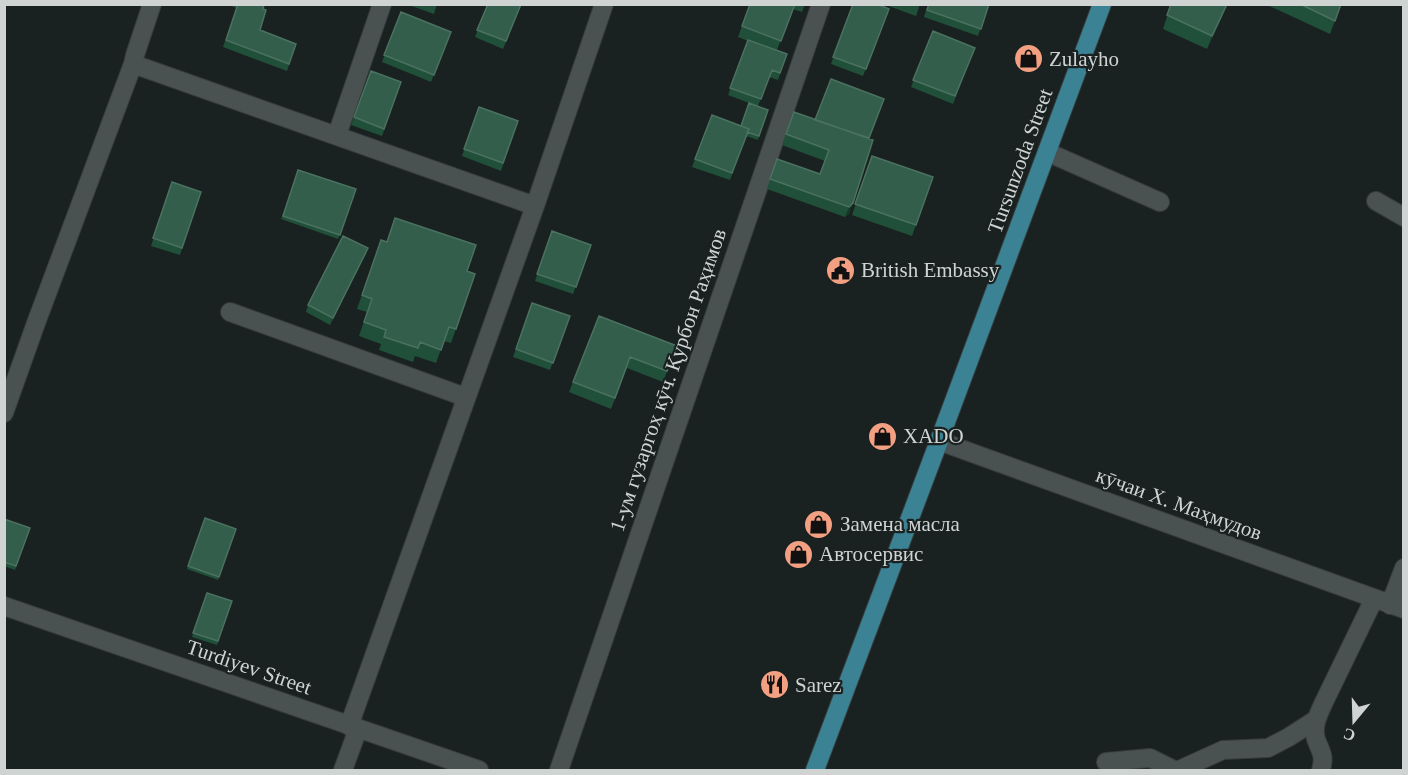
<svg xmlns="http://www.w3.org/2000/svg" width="1408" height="775" viewBox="0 0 1408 775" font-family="'Times New Roman',serif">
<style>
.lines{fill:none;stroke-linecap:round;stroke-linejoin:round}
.minor-casing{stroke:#353b3a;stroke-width:20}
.major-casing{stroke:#353b3a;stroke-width:20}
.minor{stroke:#495251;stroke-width:18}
.major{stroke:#3b8294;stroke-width:18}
.wall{fill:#20503a}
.shaded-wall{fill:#163729}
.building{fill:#335e4b;stroke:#4b7160;stroke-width:1.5}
.labels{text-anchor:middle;stroke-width:4.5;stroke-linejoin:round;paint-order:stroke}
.poi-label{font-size:21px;fill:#cfd4d3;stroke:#1a2121;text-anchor:start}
.street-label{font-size:21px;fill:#cfd4d3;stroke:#1a2121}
</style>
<rect width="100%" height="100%" fill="#1a2121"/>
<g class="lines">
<defs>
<path id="minor" d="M133,64L535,206
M337,135L382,4
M1047,152L1160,202
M1376,201L1404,217
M230,312L465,397
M4,413L36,323L133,64L135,55L152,4
M939,441L1404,609
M1390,605L1404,568
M4,606L479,770
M349,726L535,206L604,4
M1106,762L1150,758L1174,770
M343,770L358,729
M559,770L821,4
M1179,770L1223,750L1268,748L1289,737L1317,719
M1321,770C1325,755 1321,753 1316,739C1312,726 1319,713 1324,702L1374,599"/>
<path id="major" d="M815,770L939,441L1102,4"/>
</defs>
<use href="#minor" class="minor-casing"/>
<use href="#major" class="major-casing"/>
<use href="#minor" class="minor"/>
<use href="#major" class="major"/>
</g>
<path class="wall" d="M228,4H264L263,9L260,30L296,44L287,71L223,47L236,8Z
M410,4H437L434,14L409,5Z
M488,4H522L503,49L475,37Z
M750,4H805L802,12L793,9L777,50L787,54L778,80L769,77L758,106L759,136L758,140L746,136L730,180L692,167L712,115L741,126L749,103L728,95L748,41L738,37Z
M853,4L889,9L863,76L831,64Z
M883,4H920L916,16Z
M928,4H989L978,36L924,17Z
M1171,4H1228L1207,49L1163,29Z
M1265,4H1341L1330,34Z
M401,12L451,32L431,82L382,62Z
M933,31L975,48L953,104L911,87Z
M371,71L401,82L382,136L351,125Z
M479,107L518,121L501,171L462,156Z
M794,112L869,139L849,214L845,217L767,189L777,159L820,174L825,161L782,145Z
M872,156L933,177L912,236L852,215Z
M298,170L340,235L338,239L281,219Z
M172,182L201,192L180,255L151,246Z
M552,231L591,245L573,294L535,281Z
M381,240L475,274L451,343L444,341L436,363L415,356L413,362L379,350L381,344L359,336L367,312L357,309Z
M368,248L365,256L330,325L306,312L308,305Z
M532,303L570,316L550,370L513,357Z
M599,316L677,346L663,382L627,368L611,409L569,392Z
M205,518L236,529L218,580L187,569Z
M4,519L30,528L15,570L4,566Z
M207,593L232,601L217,645L192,637Z"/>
<path class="shaded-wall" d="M1227,4H1228L1207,49L1212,36Z
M853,203L849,214L845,217L849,207Z
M368,248L365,256L330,325L333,318Z"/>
<path class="building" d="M238,4H264L263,9L266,10L260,30L296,44L289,64L226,40Z
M488,4H521L506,41L477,30Z
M750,4H795L781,41L742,26Z
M853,4H877L889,9L866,69L833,57Z
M929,4H989L981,29L927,10Z
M1171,4H1227L1212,36L1167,15Z
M1300,4H1341L1335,21Z
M401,12L451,32L434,75L384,55Z
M933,31L975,48L955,96L913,80Z
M748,40L787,54L780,73L772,70L761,99L730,88Z
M371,71L401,82L384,129L354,117Z
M831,79L884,99L869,138L815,120Z
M749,103L768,110L759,136L747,132L749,129L741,126Z
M479,107L518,121L503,163L464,149Z
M794,112L873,140L853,203L849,207L770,179L777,159L820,174L829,150L786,134Z
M712,115L749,129L732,173L695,159Z
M872,156L933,177L916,225L855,204Z
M298,170L356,189L340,235L283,216Z
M172,182L201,192L182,248L153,238Z
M395,218L476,245L467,271L475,274L456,329L449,327L441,350L420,342L418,348L384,337L386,330L364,322L372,299L362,295L381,240L387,242Z
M552,231L591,245L576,287L537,274Z
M343,236L368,248L333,318L308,305Z
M532,303L570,316L553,363L516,349Z
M599,316L677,346L667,371L630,357L615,398L573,382Z
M205,518L236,529L219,577L188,566Z
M4,519L30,528L16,566L4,562Z
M207,593L232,601L218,641L193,633Z"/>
<defs>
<symbol id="shop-disc" viewBox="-11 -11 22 22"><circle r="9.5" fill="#f3a082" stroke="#1a2121"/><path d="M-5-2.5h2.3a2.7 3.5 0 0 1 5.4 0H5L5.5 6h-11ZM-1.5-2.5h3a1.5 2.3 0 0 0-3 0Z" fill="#111"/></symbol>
<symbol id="civic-disc" viewBox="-11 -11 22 22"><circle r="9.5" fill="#f3a082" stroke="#1a2121"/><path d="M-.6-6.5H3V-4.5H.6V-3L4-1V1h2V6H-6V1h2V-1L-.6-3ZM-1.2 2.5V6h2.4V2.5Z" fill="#111"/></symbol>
<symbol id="restaurant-disc" viewBox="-11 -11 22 22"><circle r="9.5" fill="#f3a082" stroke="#1a2121"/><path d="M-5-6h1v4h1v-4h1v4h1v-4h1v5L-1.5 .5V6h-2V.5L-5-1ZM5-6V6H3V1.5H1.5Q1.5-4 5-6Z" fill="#111"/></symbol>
</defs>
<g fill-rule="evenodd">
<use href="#shop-disc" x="1012" y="42" width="33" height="33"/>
<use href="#civic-disc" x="824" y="254" width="33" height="33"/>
<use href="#shop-disc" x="866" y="420" width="33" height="33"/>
<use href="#shop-disc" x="802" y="508" width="33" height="33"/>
<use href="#shop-disc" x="782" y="538" width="33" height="33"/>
<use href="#restaurant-disc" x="758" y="668" width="33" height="33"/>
</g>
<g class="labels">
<g class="poi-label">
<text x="1049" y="66">Zulayho</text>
<text x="861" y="277">British Embassy</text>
<text x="903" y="443">XADO</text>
<text x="840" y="531">Замена масла</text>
<text x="819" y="561">Автосервис</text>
<text x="795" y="692">Sarez</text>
</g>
<g class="street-label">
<text transform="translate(1020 161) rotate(-70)" y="7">Tursunzoda Street</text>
<text transform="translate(668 380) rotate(-71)" y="7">1-ум гузаргоҳ кӯч. Қурбон Раҳимов</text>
<text transform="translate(1179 504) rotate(20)" y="7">кӯчаи Х. Маҳмудов</text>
<text transform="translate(249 667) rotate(19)" y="7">Turdiyev Street</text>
</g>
</g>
<rect width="1408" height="775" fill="none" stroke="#cfd4d3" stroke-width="12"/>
<g transform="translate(1354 721) rotate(199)" stroke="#1a2121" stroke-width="4.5" paint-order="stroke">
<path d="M0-4.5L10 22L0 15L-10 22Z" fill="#cfd4d3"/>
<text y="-9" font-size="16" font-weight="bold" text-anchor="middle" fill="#cfd4d3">С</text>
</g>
</svg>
